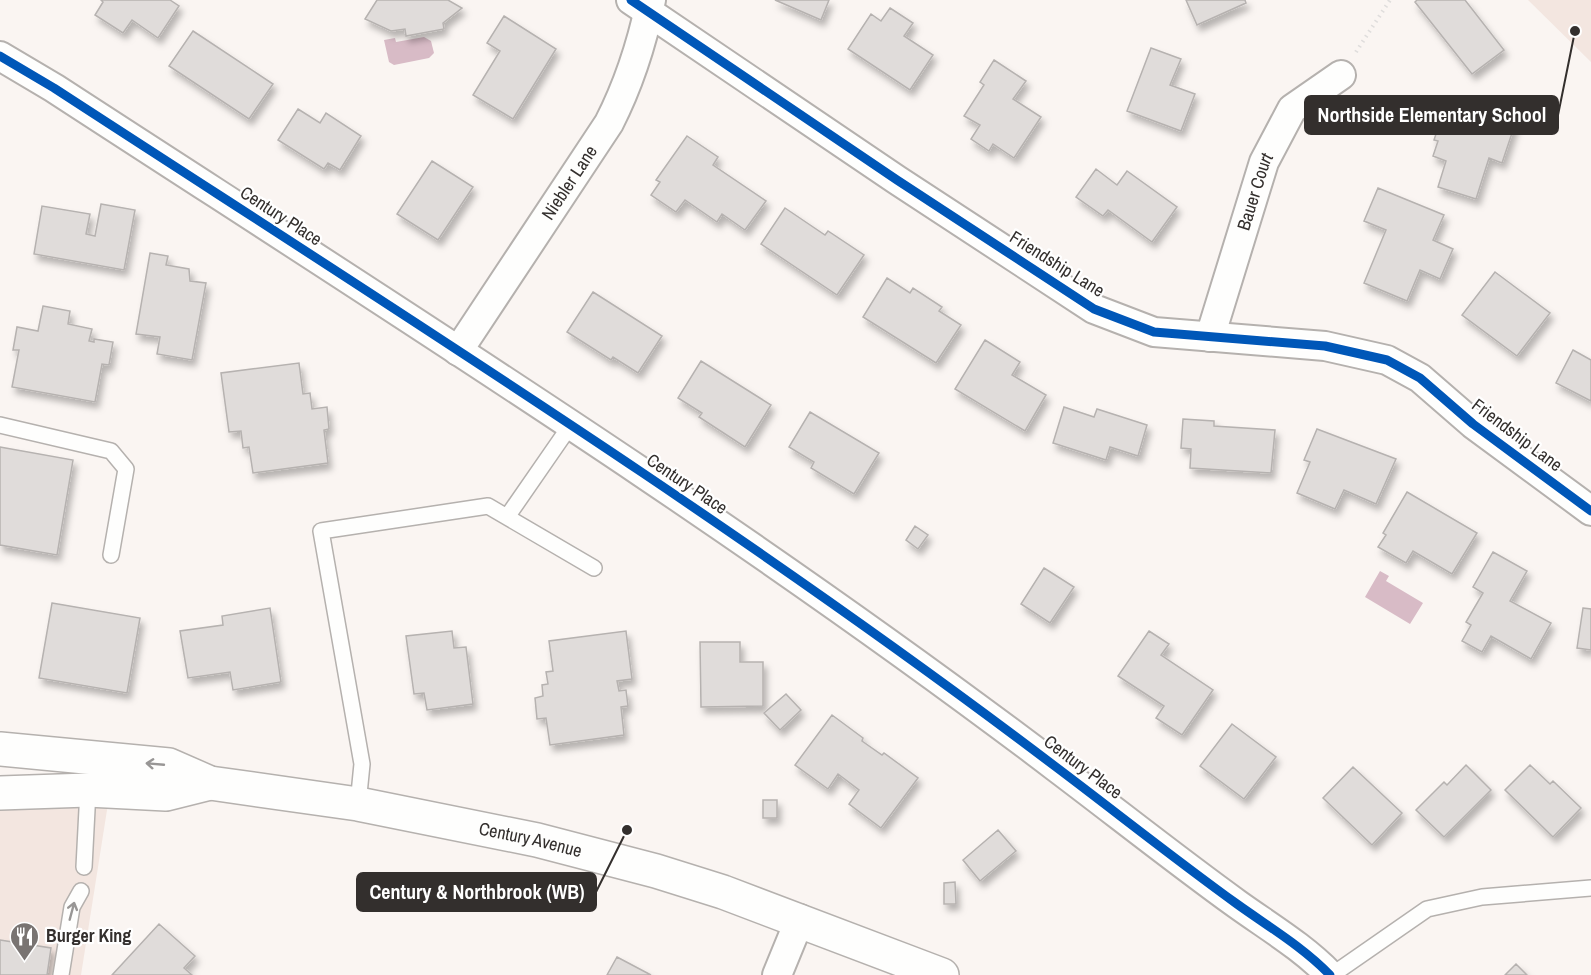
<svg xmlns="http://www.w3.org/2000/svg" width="1591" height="975" viewBox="0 0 1591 975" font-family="'Archivo Narrow',sans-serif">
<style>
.built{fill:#f3e6e0}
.water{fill:#d8bbc6}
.building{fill:#e0dcda;stroke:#b6b2b0;stroke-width:1.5;filter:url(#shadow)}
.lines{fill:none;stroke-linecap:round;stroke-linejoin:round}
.lane-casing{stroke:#b5b1ae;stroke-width:18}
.street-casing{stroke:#b5b1ae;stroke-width:32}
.secondary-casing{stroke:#b5b1ae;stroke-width:36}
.path{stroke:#dfdddc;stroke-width:4;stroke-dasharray:1.5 4.5;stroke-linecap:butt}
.lane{stroke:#fefefd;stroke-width:15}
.street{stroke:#fefefd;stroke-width:28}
.secondary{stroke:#fefefd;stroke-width:33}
.cycleway-casing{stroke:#fff;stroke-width:13}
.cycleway{stroke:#0057b8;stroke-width:9}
.oneway{stroke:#989695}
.labels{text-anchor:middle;stroke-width:4.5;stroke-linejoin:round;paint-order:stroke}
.street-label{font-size:18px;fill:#332f2d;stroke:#fff}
.poi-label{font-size:18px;font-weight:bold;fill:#332f2d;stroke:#fff;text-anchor:start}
.leader{fill:none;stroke:#332f2d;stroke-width:2}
.callout-dot{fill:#332f2d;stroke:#fff;stroke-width:2}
.callout{fill:#332f2d;stroke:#332f2d;stroke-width:2}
.callout-label{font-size:20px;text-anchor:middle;font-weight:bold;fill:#fff}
</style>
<defs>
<filter id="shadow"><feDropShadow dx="3.5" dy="6" stdDeviation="3" flood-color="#0004"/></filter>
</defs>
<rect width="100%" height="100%" fill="#faf5f2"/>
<path class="built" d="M1529,0H1591V62L1528,0Z
M110,791L81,975H0V793Z"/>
<path class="water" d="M424,37L431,41L434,53L429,58L394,65L389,62L384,40L395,38L396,42Z
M1380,571L1389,576L1386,581L1423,603L1410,624L1365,597Z"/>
<path class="building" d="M101,0H170L179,6L158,38L132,20L123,33L95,15L103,2Z
M377,0H448L462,8L443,23L444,29L406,36L405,29L391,31L365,19Z
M775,0H829L821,20Z
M1186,0H1245L1246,3L1197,25Z
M1417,0H1465L1504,50L1472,74L1415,2Z
M890,8L913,23L904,36L933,55L910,90L848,49L871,14L881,21Z
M504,16L556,49L513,119L473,95L500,51L487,43Z
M193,31L273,84L249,119L169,66Z
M1151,48L1181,59L1170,85L1195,94L1181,131L1127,111Z
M994,60L1026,81L1013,99L1041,117L1014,158L993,144L989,151L971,139L980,125L964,116L984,85L980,82Z
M1448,98L1516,121L1502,163L1489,158L1476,199L1438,187L1446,161L1433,156L1438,141L1434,140Z
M298,109L320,123L326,113L361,136L340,170L328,163L324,169L278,140Z
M687,136L718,157L713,165L766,201L745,230L722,214L717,222L685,200L676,212L651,195L660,182L656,180Z
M432,161L473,187L438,240L397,214Z
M1096,169L1117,185L1127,171L1177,207L1152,242L1108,210L1103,216L1076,197Z
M1378,188L1444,215L1433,240L1453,249L1440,279L1420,270L1407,301L1364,283L1386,230L1364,221Z
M101,204L135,210L124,270L34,254L42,206L90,214L86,234L95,236Z
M785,208L825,235L828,231L864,255L837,295L761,244Z
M150,253L168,256L166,265L189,269L190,281L206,283L192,360L157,354L160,337L136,334Z
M1495,272L1550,313L1517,356L1462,315Z
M887,278L910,293L913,288L942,307L939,311L961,325L936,363L863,317Z
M593,292L662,336L638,373L613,357L611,360L567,332Z
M43,306L70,311L68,324L92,329L89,341L94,342V339L113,342L109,365L102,364L95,402L12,387L19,350H13L17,327L38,331Z
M985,340L1020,362L1012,375L1046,395L1025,431L955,389Z
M1573,350L1591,360V401L1556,383Z
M701,361L771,405L745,447L699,417L702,413L678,398Z
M299,363L303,394L310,393L312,409L327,407L329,429L324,430L328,463L253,473L249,447L243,448L241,431L229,432L221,373Z
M1064,407L1094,417L1097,409L1147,425L1138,456L1110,447L1106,460L1053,443Z
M810,412L879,453L854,494L811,468L814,462L789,447Z
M1183,419L1214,421V426L1275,430L1271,473L1190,468L1191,449L1181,448Z
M1317,429L1396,459L1376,504L1344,490L1335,509L1297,493L1310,462L1304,460Z
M0,447L73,460L57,555L0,545Z
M1407,492L1477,533L1452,574L1413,551L1406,563L1378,547L1386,535L1383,533Z
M915,526L928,535L918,549L906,540Z
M1493,552L1527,571L1510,601L1551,623L1531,659L1491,636L1482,652L1462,641L1471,625L1466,622L1483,593L1473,587Z
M1044,568L1074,587L1050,623L1021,604Z
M52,603L140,618L127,693L39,678Z
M270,608L281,682L233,690L230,672L188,678L180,631L223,625L222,616Z
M1583,608L1591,609V650L1577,648Z
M452,631L454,648L466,647L473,704L427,710L424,693L414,694L406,636Z
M626,631L632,679L617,681L619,691L626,690L628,706L621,707L624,735L550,745L546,718L537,719L535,698L543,696L542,685L548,684L546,672L553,671L549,641Z
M1149,631L1169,644L1161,655L1213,690L1182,735L1156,718L1164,706L1118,676Z
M700,642H740V662H763V706L701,707Z
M786,694L801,710L780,730L764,713Z
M832,715L863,738L862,741L882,755L884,753L918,778L881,828L849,804L859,790L838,774L828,789L795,765Z
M1232,724L1276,757L1244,799L1200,766Z
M1466,765L1491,790L1444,837L1416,810L1444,782L1447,785Z
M1530,765L1550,784L1553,781L1581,808L1553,837L1505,790Z
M1353,767L1402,813L1372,845L1323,798Z
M763,800H777V818H763Z
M998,830L1016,851L980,881L963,860Z
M955,882L956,904H944V883Z
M159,924L195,956L184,968L192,975H112Z
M0,940L51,948L47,975H0Z
M617,957L651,975H607Z
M1516,964L1527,975H1505Z"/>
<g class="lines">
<defs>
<path id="lane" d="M0,425L111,451L126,469L111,555
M507,517L570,426
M358,804L362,764L321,531L488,506L594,568
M84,867L88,790
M61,975L72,907L81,891
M1332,975L1427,909L1482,897L1591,888"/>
<g id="street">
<path d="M631,0L897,180L1094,309L1154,332L1325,346L1387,360L1420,378L1473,424L1591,511"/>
<path d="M0,56L54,88C392,308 735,523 1056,767C1117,813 1176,860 1237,904C1269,927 1303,947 1330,975"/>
<path id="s1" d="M1210,337L1264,162L1292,109L1341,75"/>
<path id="s2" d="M458,351L609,123C629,84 642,43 651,0"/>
<path d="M777,975L800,919"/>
</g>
<g id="secondary">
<path id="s3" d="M0,749L169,765L210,783L358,804L537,840L656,871L723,892L942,975"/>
<path d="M0,793L88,790L166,794L210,783"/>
</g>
</defs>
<use href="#lane" class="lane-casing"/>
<use href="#street" class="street-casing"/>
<use href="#secondary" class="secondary-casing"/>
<path class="path" d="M1356,52L1390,0"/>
<use href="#lane" class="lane"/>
<use href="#street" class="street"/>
<use href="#secondary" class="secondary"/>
<defs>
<path id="cycleway" d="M631,0L897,180L1094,309L1154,332L1325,346L1387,360L1420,378L1473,424L1591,511
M0,56L54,88C392,308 735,523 1056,767C1117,813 1176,860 1237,904C1269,927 1303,947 1330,975"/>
</defs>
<use href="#cycleway" class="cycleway-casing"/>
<use href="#cycleway" class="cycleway"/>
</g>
<defs><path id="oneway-shaft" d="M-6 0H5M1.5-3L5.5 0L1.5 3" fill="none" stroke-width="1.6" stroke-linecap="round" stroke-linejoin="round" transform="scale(1.5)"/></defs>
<g class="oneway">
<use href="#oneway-shaft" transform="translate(155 764) rotate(-175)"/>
<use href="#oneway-shaft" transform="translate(72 911) rotate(-75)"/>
</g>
<defs>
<symbol id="restaurant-pin" viewBox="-11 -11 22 30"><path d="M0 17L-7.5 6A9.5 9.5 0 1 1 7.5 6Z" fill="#797472" stroke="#fff"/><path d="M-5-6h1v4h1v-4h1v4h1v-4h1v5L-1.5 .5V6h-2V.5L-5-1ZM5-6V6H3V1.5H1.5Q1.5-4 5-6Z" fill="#fff"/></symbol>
</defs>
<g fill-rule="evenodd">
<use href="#restaurant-pin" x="8" y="920" width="33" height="45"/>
</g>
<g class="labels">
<g class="street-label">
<text dy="6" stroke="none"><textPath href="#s2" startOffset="202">Niebler Lane</textPath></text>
<text dy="6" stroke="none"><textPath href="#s1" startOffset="152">Bauer Court</textPath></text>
<text transform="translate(281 216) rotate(33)" y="6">Century Place</text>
<text transform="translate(1057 264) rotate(32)" y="6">Friendship Lane</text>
<text transform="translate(1517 435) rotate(37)" y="6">Friendship Lane</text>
<text transform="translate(687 484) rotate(34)" y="6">Century Place</text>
<text transform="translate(1083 767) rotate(37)" y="6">Century Place</text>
<text dy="6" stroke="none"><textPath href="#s3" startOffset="540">Century Avenue</textPath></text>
</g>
<g class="poi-label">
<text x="46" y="942">Burger King</text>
</g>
</g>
<path class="leader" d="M1575 31L1558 115M627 830L596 892"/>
<g class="callout-dot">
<circle cx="1575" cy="31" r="6"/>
<circle cx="627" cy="830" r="6"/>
</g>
<g class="callout">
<rect x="1305" y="96" width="253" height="38" rx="6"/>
<rect x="357" y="873" width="239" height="38" rx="6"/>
</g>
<g class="callout-label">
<text x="1432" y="122">Northside Elementary School</text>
<text x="477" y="899">Century &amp; Northbrook (WB)</text>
</g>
</svg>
